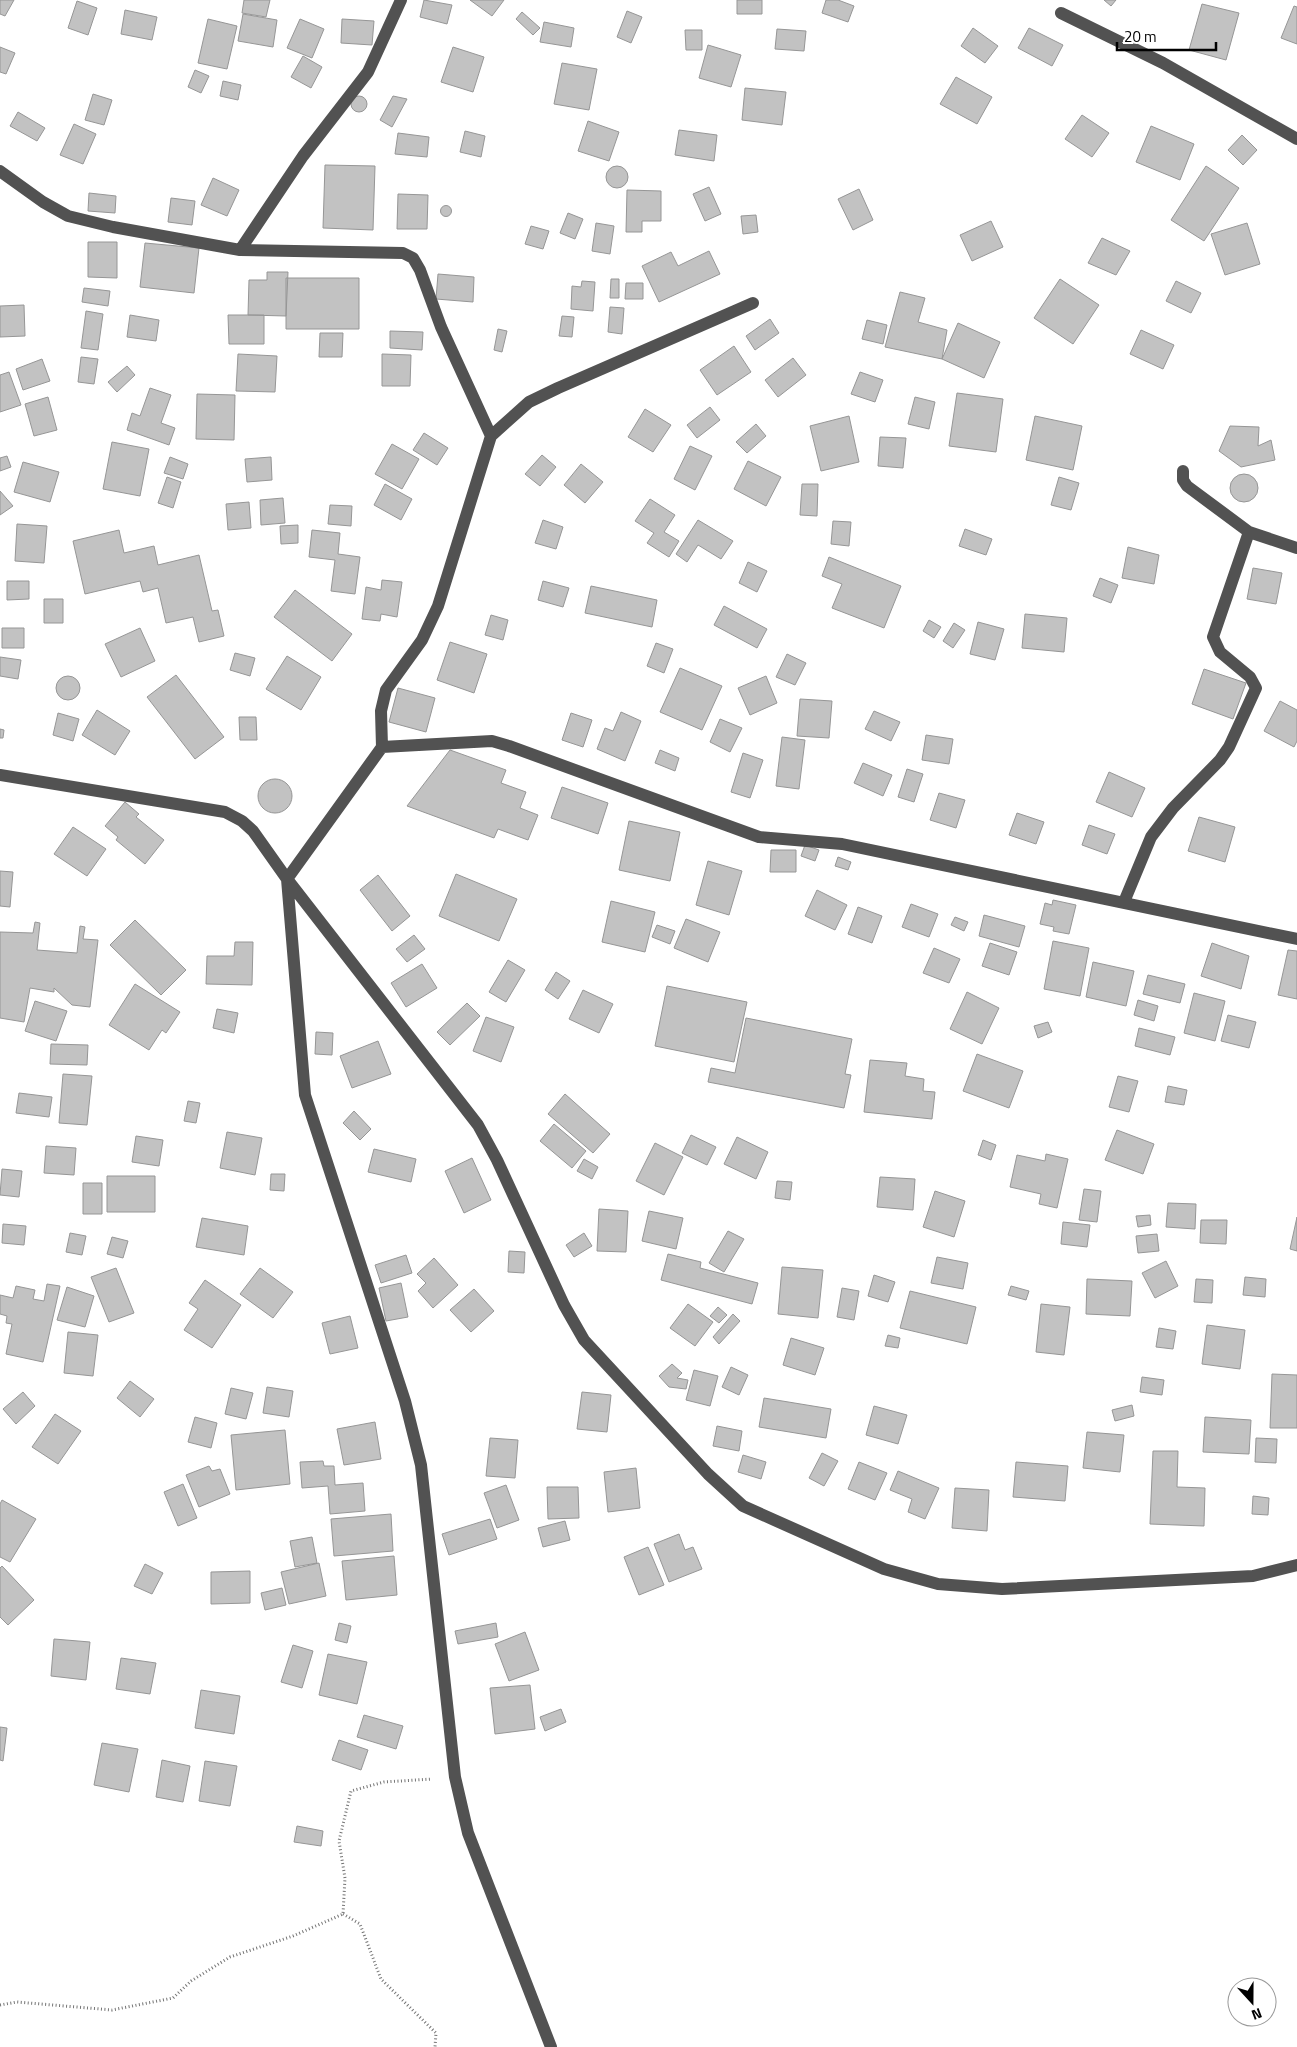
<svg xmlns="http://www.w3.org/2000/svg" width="1297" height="2047" viewBox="0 0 1297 2047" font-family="'Titillium Web',sans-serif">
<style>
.building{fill:#c2c2c2;stroke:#969696}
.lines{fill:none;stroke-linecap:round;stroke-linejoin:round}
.path{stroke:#747474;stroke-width:3;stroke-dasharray:1 2.5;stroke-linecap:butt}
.minor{stroke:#525252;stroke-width:12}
</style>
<rect width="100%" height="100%" fill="#fff"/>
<path class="building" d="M0,0H14L5,16L0,14Z
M244,0H270L266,17L242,13Z
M424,0L452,5L447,24L420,17Z
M470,0H504L492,16Z
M737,0H762V14H737Z
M826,0H838L854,6L848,22L822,13Z
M1104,0H1116L1111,6Z
M77,1L97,8L88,35L68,28Z
M1202,4L1239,13L1226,60L1189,50Z
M1294,6L1297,7V44L1281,38Z
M125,10L157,17L152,40L121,34Z
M627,11L642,17L631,43L617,37Z
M522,12L540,28L533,35L516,19Z
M243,14L277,20L273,47L238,41Z
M208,19L237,26L227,69L198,63Z
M300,19L324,29L312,58L287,48Z
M342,19L374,21L372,45L341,43Z
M544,22L574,28L571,47L540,42Z
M973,28L998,46L985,63L961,46Z
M1029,28L1063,45L1052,66L1018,48Z
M777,29L806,31L804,51L775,49Z
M685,30H702V50H686Z
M708,45L741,55L731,87L699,78Z
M0,47L15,53L6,74L0,72Z
M453,47L484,57L473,92L441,82Z
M303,56L322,67L311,88L291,77Z
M562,63L597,69L589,110L554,104Z
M195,70L209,76L201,93L188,87Z
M956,77L992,97L977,124L940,104Z
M223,81L241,85L238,100L220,96Z
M745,88L786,92L782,125L742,120Z
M93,94L112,100L104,125L85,120Z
M393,96L407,99L392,127L380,120Z
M351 104a8 8 0 1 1 16 0a8 8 0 1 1-16 0Z
M18,112L45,128L37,141L10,126Z
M1082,115L1109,133L1092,157L1065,139Z
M588,121L619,132L609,161L578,151Z
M74,124L96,134L83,164L60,155Z
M1151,126L1194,144L1180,180L1136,162Z
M679,130L717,135L714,161L675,155Z
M465,131L485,136L481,157L460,152Z
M398,133L429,137L427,157L395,154Z
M1242,135L1257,150L1243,165L1228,150Z
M325,165L375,166L373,230L323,228Z
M1206,166L1239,188L1204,241L1171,220Z
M606 177a11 11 0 1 1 22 0a11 11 0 1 1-22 0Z
M213,178L239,190L227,216L201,205Z
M709,187L721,214L705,221L693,194Z
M859,189L873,220L853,230L838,199Z
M627,190L661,191V221H642V232H626Z
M89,193L116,196L115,213L88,211Z
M398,194L428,195L427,229H397Z
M171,198L195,201L192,225L168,222Z
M440.5 211a5.5 5.5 0 1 1 11 0a5.5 5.5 0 1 1-11 0Z
M568,213L583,219L575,239L560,233Z
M756,215L758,232L743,234L741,216Z
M991,221L1003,247L972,261L960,235Z
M596,223L614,226L610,254L592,251Z
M1247,223L1260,264L1225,275L1211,234Z
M531,226L549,231L543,249L525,244Z
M1102,238L1130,251L1116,275L1088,263Z
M88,242H117V278L88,277Z
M145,243L199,248L194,293L140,287Z
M709,251L720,274L659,302L642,266L671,252L678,266Z
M267,272H288L286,316L248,315L249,280H267Z
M438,274L474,277L473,302L436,299Z
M286,278H359V329H286Z
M611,279H619V298H610Z
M1060,279L1099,305L1073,344L1034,318Z
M582,281L595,282L593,311L571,309L572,286L581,287Z
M1176,281L1201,293L1191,313L1166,301Z
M626,283H643V299H625Z
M84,288L110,291L108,306L82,302Z
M900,292L925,298L918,322L947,330L942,359L885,347Z
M24,305L25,336L0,337V306Z
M610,307L624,308L622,334L608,332Z
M86,311L103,314L98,350L81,348Z
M130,315L159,320L156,341L127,337Z
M228,315H264V344H229Z
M562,316L574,317L572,337L559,336Z
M770,319L779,333L755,350L746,336Z
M867,320L887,325L883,344L862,339Z
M958,323L1000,342L984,378L942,359Z
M498,329L507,331L502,352L494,350Z
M1141,330L1174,345L1163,369L1130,354Z
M390,331L423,332L422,350L390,348Z
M320,333H343L342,357H319Z
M734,346L751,372L717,395L700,370Z
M238,354L277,356L275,392L236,391Z
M382,354L411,355L410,386H382Z
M81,357L98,359L94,384L78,382Z
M793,358L806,375L778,397L765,380Z
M42,359L50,381L23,390L16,369Z
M127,366L135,375L117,392L108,382Z
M9,372L21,405L0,412V375Z
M860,372L883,380L875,402L851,394Z
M150,388L171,395L161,423L175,428L169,445L127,430L132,413L140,416Z
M957,393L1003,399L996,452L949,446Z
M197,394L235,395L234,440L196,439Z
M48,397L57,430L34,436L25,404Z
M915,397L935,402L929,429L908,424Z
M710,407L720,420L697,438L687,425Z
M645,409L671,425L653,452L628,437Z
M849,416L859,462L821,471L810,426Z
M1035,416L1082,426L1073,470L1026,460Z
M756,424L766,436L747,453L736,442Z
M1230,426L1259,427L1258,446L1271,440L1275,460L1241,467L1219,451Z
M424,433L448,448L437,465L413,450Z
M880,437L906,438L903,468L878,466Z
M112,442L149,449L140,496L103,489Z
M392,444L419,459L402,489L375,474Z
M690,446L712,456L695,490L674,479Z
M542,455L556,467L540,486L525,474Z
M7,456L11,467L0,471V458Z
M170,457L188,464L183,479L164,473Z
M271,457L272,480L247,482L245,459Z
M748,461L781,477L766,506L734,489Z
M23,462L59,472L50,502L14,492Z
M581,464L603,482L585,503L564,485Z
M1230 488a14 14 0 1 1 28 0a14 14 0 1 1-28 0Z
M167,477L181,482L173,508L158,503Z
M1059,477L1079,483L1071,510L1051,505Z
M385,484L412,499L401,520L374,505Z
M802,484H818L817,516L800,515Z
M0,491L13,506L0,515Z
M283,498L285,523L261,525L260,500Z
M650,499L675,515L664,532L679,541L669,557L647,543L654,533L635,521Z
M249,502L251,528L228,530L226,504Z
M330,505L352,506L351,526L328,524Z
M543,520L563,527L556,549L535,543Z
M698,520L733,541L721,559L698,545L687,562L676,554Z
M833,521L851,522L849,546L831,544Z
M17,524L47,526L44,563L15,561Z
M298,525V543L281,544L280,526Z
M965,529L992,539L986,555L959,546Z
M119,530L124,553L154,546L158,565L199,555L212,611L218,610L224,636L199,642L193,617L166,623L158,588L143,592L140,581L85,594L73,541Z
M312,530L340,533L338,554L360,557L355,594L331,591L335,560L309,557Z
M1128,547L1159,555L1154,584L1122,578Z
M829,557L901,586L884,628L832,608L842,584L822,576Z
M748,562L767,571L757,592L739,583Z
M1253,568L1282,573L1276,604L1247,599Z
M1100,578L1118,585L1111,603L1093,596Z
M382,580L402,582L397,617L381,614L380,621L362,619L366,587L381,590Z
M7,581H29V599L7,600Z
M543,581L569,588L563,607L538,600Z
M591,586L657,600L652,627L585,613Z
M295,590L352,634L332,661L274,617Z
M44,599H63V623H44Z
M724,606L767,629L757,648L714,625Z
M1025,614L1067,618L1064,652L1022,648Z
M491,615L508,620L503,640L485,635Z
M929,620L941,627L934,638L923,631Z
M978,622L1004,629L995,660L970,654Z
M954,623L965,630L953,648L943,641Z
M2,628H24V648H2Z
M140,628L155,661L121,677L105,644Z
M450,642L487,654L474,693L437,680Z
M656,643L673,649L664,673L647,666Z
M235,653L255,658L250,676L230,670Z
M787,654L806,663L795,685L776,677Z
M287,656L321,677L301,710L266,689Z
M0,657L21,660L18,679L0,676Z
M680,668L722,686L702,730L660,712Z
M1204,669L1246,683L1233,719L1192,704Z
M176,675L224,737L195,759L147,697Z
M766,676L777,703L750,715L738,688Z
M56 688a12 12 0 1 1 24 0a12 12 0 1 1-24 0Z
M398,688L435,698L426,732L389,722Z
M800,699L832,701L829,738L797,736Z
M1280,701L1297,710V741L1294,747L1264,731Z
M97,710L130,731L115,755L82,735Z
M874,711L900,722L891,741L865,729Z
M621,712L641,721L625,761L597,749L605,728L613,731Z
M58,713L79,719L73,741L53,735Z
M571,713L592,720L583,747L562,740Z
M239,717H256L257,740H240Z
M720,719L742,728L730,752L710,742Z
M0,729L4,730L3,738H0Z
M926,735L953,739L949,764L922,760Z
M782,737L805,740L799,789L776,786Z
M450,750L506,770L501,783L526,792L520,808L538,815L528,840L498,829L494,838L407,806Z
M660,750L679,758L675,771L655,763Z
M743,753L763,760L750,798L731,792Z
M863,763L892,775L883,796L854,783Z
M907,769L923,774L914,802L898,797Z
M1109,772L1145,788L1132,817L1096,802Z
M258 796a17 17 0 1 1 34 0a17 17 0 1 1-34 0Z
M562,787L608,803L598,834L551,818Z
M939,793L965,800L956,828L930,820Z
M125,802L139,814L136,817L164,840L145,864L116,840L118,837L105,826Z
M1017,813L1044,822L1036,844L1009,835Z
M1199,817L1235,827L1225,862L1188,851Z
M629,821L680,832L670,881L619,870Z
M1089,825L1115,834L1107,854L1082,845Z
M73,827L106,849L87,876L54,854Z
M805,845L819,850L815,861L801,856Z
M771,850H796V872H770Z
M838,857L851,862L848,870L835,866Z
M708,861L742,871L729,915L696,905Z
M0,871L13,872L10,907L0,906Z
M456,874L517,899L499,941L439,916Z
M378,875L410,916L392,931L360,890Z
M817,890L847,905L835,930L805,916Z
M1053,900L1076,905L1069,934L1053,931L1054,927L1040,924L1045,903L1052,905Z
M611,901L655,912L645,952L602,942Z
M911,904L938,914L929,937L902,927Z
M858,907L882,916L872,943L848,934Z
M984,915L1025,926L1019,947L979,936Z
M955,917L968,922L964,931L951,925Z
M686,919L720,932L708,962L674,948Z
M135,920L186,970L161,995L110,945Z
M35,922L40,923L37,950L77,953L80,926L85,927L83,939L98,940L90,1007L72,1005L54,988V992L30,988L24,1022L0,1018V932L33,933Z
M657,925L675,931L670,944L652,937Z
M414,935L425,949L407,962L396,949Z
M1053,941L1089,948L1080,996L1044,989Z
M235,942H253L252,985L206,984L207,956H234Z
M990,943L1017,952L1009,975L982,966Z
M1212,943L1249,956L1241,989L1201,976Z
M934,948L960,959L949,983L923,973Z
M1288,950L1297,951V999L1278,995Z
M508,960L525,970L506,1002L489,992Z
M1093,962L1134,971L1126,1006L1086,997Z
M422,964L437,988L406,1007L391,983Z
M556,972L570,981L558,999L545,990Z
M1148,975L1185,984L1180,1003L1143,994Z
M135,984L180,1012L166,1033L162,1030L149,1050L109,1025Z
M667,986L747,1002L734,1062L655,1046Z
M583,990L613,1004L599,1033L569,1019Z
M967,992L999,1008L982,1044L950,1029Z
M1194,993L1225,1001L1215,1041L1184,1033Z
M1138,1000L1158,1006L1154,1021L1134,1015Z
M35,1001L67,1011L56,1041L25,1031Z
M467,1003L480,1016L450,1045L437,1032Z
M217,1009L238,1013L234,1033L213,1028Z
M1228,1015L1256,1022L1249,1048L1221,1041Z
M486,1017L514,1027L501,1062L473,1051Z
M746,1018L852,1039L845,1074L851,1075L844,1108L708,1082L711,1068L735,1073Z
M1048,1022L1052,1032L1038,1038L1034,1026Z
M1139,1028L1175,1037L1170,1055L1135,1046Z
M316,1032L333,1033L332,1055L315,1054Z
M378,1041L391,1074L352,1088L340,1056Z
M51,1044L88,1045L87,1065L50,1064Z
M977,1054L1023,1071L1009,1108L963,1091Z
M870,1060L907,1063L905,1076L924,1079L923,1091L935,1092L932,1119L864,1112Z
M63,1074L92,1076L87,1125L59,1123Z
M1118,1076L1138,1081L1129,1112L1109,1107Z
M1168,1086L1187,1090L1184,1105L1165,1102Z
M19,1093L52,1097L49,1117L16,1113Z
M565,1094L610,1134L593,1153L548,1114Z
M188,1101L200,1103L196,1123L184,1121Z
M354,1111L371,1129L360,1140L343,1123Z
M554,1124L586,1151L572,1168L540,1141Z
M1117,1130L1154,1144L1143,1174L1105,1160Z
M227,1132L262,1138L255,1175L220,1168Z
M691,1135L716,1147L707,1165L682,1153Z
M136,1136L163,1140L159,1166L132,1162Z
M737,1137L768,1152L756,1179L724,1164Z
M983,1140L996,1145L991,1160L978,1155Z
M655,1143L683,1157L664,1195L636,1181Z
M46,1146L76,1148L74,1175L44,1173Z
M374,1149L416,1159L411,1182L368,1172Z
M1046,1154L1068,1159L1057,1208L1039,1204L1041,1194L1010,1187L1017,1155L1045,1161Z
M472,1158L491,1200L464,1213L445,1171Z
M584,1159L598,1167L592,1179L577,1171Z
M2,1169L22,1171L19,1197L0,1195Z
M271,1174H285L284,1191L270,1190Z
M107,1176H155V1212H107Z
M880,1177L915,1179L913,1210L877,1207Z
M777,1181L792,1182L790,1200L775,1198Z
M83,1183H102V1214H83Z
M1084,1189L1101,1191L1097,1222L1079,1220Z
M935,1191L965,1201L954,1237L923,1227Z
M1168,1203L1196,1204L1195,1229L1166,1227Z
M599,1209L628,1211L626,1252L597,1251Z
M649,1211L683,1218L676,1249L642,1241Z
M1150,1215L1151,1225L1138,1227L1136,1216Z
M1297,1217V1251L1290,1249Z
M202,1218L248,1226L244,1255L196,1247Z
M1201,1220H1227L1226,1244L1200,1243Z
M1063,1222L1090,1225L1087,1247L1061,1244Z
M3,1224L26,1226L24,1245L2,1243Z
M728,1231L744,1239L724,1272L709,1263Z
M70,1233L86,1236L82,1255L66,1252Z
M584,1233L592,1246L574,1257L566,1245Z
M1157,1234L1159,1251L1138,1253L1136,1236Z
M112,1237L128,1241L123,1258L107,1254Z
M509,1251L525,1252L524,1273L508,1272Z
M668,1254L701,1262L700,1268L758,1283L752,1304L661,1280Z
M406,1255L412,1273L381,1283L375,1265Z
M937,1257L968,1263L963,1289L931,1283Z
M434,1258L458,1285L433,1308L418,1291L426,1283L417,1274Z
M1166,1261L1178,1286L1155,1298L1142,1273Z
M782,1267L823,1270L818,1318L778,1314Z
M116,1268L134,1313L109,1322L91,1277Z
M260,1268L293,1292L273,1318L240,1294Z
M874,1275L895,1282L888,1302L868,1296Z
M1245,1277L1266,1279L1265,1297L1243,1295Z
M1087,1279L1132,1281L1130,1316L1086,1314Z
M1196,1279L1213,1280L1212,1303L1194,1302Z
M205,1280L241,1305L212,1348L184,1330L198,1309L189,1303Z
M401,1283L408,1317L386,1321L379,1288Z
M47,1284L60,1286L43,1362L6,1354L12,1324L6,1323L7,1316L0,1314V1295L13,1298L16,1286L35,1290L33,1299L44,1301Z
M1011,1286L1029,1291L1026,1300L1008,1295Z
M67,1287L94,1296L85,1327L57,1320Z
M842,1288L859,1291L854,1320L837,1317Z
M474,1289L494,1311L471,1332L450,1310Z
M910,1291L976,1307L967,1344L900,1328Z
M688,1304L713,1322L695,1346L670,1328Z
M1041,1304L1070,1307L1064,1355L1036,1352Z
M718,1307L727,1315L719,1323L710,1316Z
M733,1314L740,1321L719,1344L713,1337Z
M350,1316L358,1348L330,1354L322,1323Z
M1207,1325L1245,1330L1240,1369L1202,1364Z
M1159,1328L1176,1331L1173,1349L1156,1347Z
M68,1332L98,1335L93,1376L64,1373Z
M888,1335L900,1338L898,1348L885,1346Z
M791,1338L824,1348L815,1375L783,1365Z
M672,1364L682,1373L677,1378L688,1380L686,1389L669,1387L659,1376Z
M731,1367L748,1375L739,1395L722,1387Z
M694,1370L718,1376L710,1406L686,1400Z
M1272,1374L1297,1375V1428H1270Z
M1142,1377L1164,1380L1162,1395L1140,1392Z
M130,1381L154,1399L140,1417L117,1398Z
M267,1387L293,1391L289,1417L263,1413Z
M231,1388L253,1393L246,1419L225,1414Z
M23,1392L35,1406L16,1424L3,1409Z
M582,1392L611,1395L607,1432L577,1429Z
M764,1398L831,1409L826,1438L759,1427Z
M1132,1405L1134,1416L1115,1421L1112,1410Z
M874,1406L907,1415L898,1444L866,1435Z
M55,1414L81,1431L58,1464L32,1447Z
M195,1417L217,1423L211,1448L188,1442Z
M1205,1417L1251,1420L1249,1454L1203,1452Z
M375,1422L381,1459L344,1465L337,1429Z
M717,1426L742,1431L739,1451L713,1446Z
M285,1430L290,1484L236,1490L231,1435Z
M1087,1432L1124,1435L1120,1472L1083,1468Z
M490,1438L518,1440L515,1478L486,1476Z
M1256,1438L1277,1439L1276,1463L1255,1462Z
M1153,1451H1178L1177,1487L1205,1488L1204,1526L1150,1524Z
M822,1453L838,1461L824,1486L809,1478Z
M743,1455L766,1462L761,1479L738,1472Z
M323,1461L324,1466H334L335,1485L363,1483L365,1511L330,1514L328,1486L302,1488L300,1462Z
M859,1462L887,1473L875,1500L848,1489Z
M1016,1462L1068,1466L1065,1501L1013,1497Z
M209,1466L212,1471L220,1469L230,1494L199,1507L186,1475Z
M636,1468L640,1508L608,1512L604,1472Z
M898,1471L939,1488L925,1519L908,1512L912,1499L890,1490Z
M183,1484L197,1518L178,1526L164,1492Z
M506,1485L519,1520L497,1528L484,1493Z
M547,1487H578L579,1518L548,1519Z
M955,1488L989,1490L987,1531L952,1528Z
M1253,1496L1269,1498L1268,1515L1252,1514Z
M2,1500L36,1519L10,1562L0,1557V1504Z
M391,1514L393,1551L334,1556L331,1519Z
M490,1519L497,1539L449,1555L442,1534Z
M565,1521L570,1540L543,1547L538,1528Z
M679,1534L685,1550L693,1547L702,1569L669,1582L654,1544Z
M312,1537L317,1563L295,1567L290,1541Z
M648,1547L664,1585L639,1595L624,1557Z
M394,1556L397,1595L346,1600L342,1561Z
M319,1563L326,1596L289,1604L281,1572Z
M145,1564L163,1573L152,1594L134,1586Z
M2,1566L34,1600L8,1625L0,1617V1568Z
M250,1571V1603L211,1604V1572Z
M282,1588L286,1605L265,1610L261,1593Z
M339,1623L351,1626L347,1643L335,1640Z
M496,1623L498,1637L458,1644L455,1631Z
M525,1632L539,1670L509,1681L495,1644Z
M54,1639L90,1642L86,1680L51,1676Z
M293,1645L313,1651L302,1688L281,1682Z
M328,1654L367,1662L357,1704L319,1695Z
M121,1658L156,1663L150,1694L116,1689Z
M530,1685L535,1729L495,1734L490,1688Z
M201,1690L240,1696L234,1734L195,1728Z
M561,1709L566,1722L545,1731L540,1717Z
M364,1715L403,1726L396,1749L357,1737Z
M0,1727L7,1728L3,1761L0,1760Z
M339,1740L368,1750L361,1770L332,1760Z
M102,1743L138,1749L129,1792L94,1785Z
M162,1760L190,1766L183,1802L156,1797Z
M205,1761L237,1766L230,1806L199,1801Z
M297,1826L323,1831L321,1846L294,1842Z"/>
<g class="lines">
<path class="path" d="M343,1914L360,1924L381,1979L436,2033L435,2047
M0,2005L17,2002L112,2010L173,1998L191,1981L230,1957L293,1936L343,1914L345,1878L339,1841L351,1791L384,1782L432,1779"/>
<path class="minor" d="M1061,13L1163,63L1297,139
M0,171L43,202L68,216L113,227L240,250L403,253L413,258L420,270L441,327L491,436
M240,250L303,156L368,72L401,0
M1183,471V480L1187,486L1249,532L1297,548
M382,747L492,741L509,746L759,837L842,844L1297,939
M0,775L225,812L242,821L253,831L287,879L478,1125L497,1160L564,1305L584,1340L708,1474L743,1506L884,1569L938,1584L1002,1589L1253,1576L1297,1565
M1124,902L1151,837L1173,808L1220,760L1229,747L1256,688L1250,677L1220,652L1213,637L1249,532
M551,2047L468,1833L455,1777L421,1465L405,1401L305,1095L287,879L382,747L381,711L386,690L422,640L438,606L491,436L529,402L558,388L753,303"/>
</g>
<g transform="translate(1252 2002) rotate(159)"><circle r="24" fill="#ffffff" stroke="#999999"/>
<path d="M0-4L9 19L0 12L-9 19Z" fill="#000000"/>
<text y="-8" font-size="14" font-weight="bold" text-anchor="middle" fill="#000000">N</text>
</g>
<path d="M1117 42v8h99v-8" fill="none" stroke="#000000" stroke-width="2.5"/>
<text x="1124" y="42" font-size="15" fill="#000000" stroke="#ffffff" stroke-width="4" paint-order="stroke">20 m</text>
</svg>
